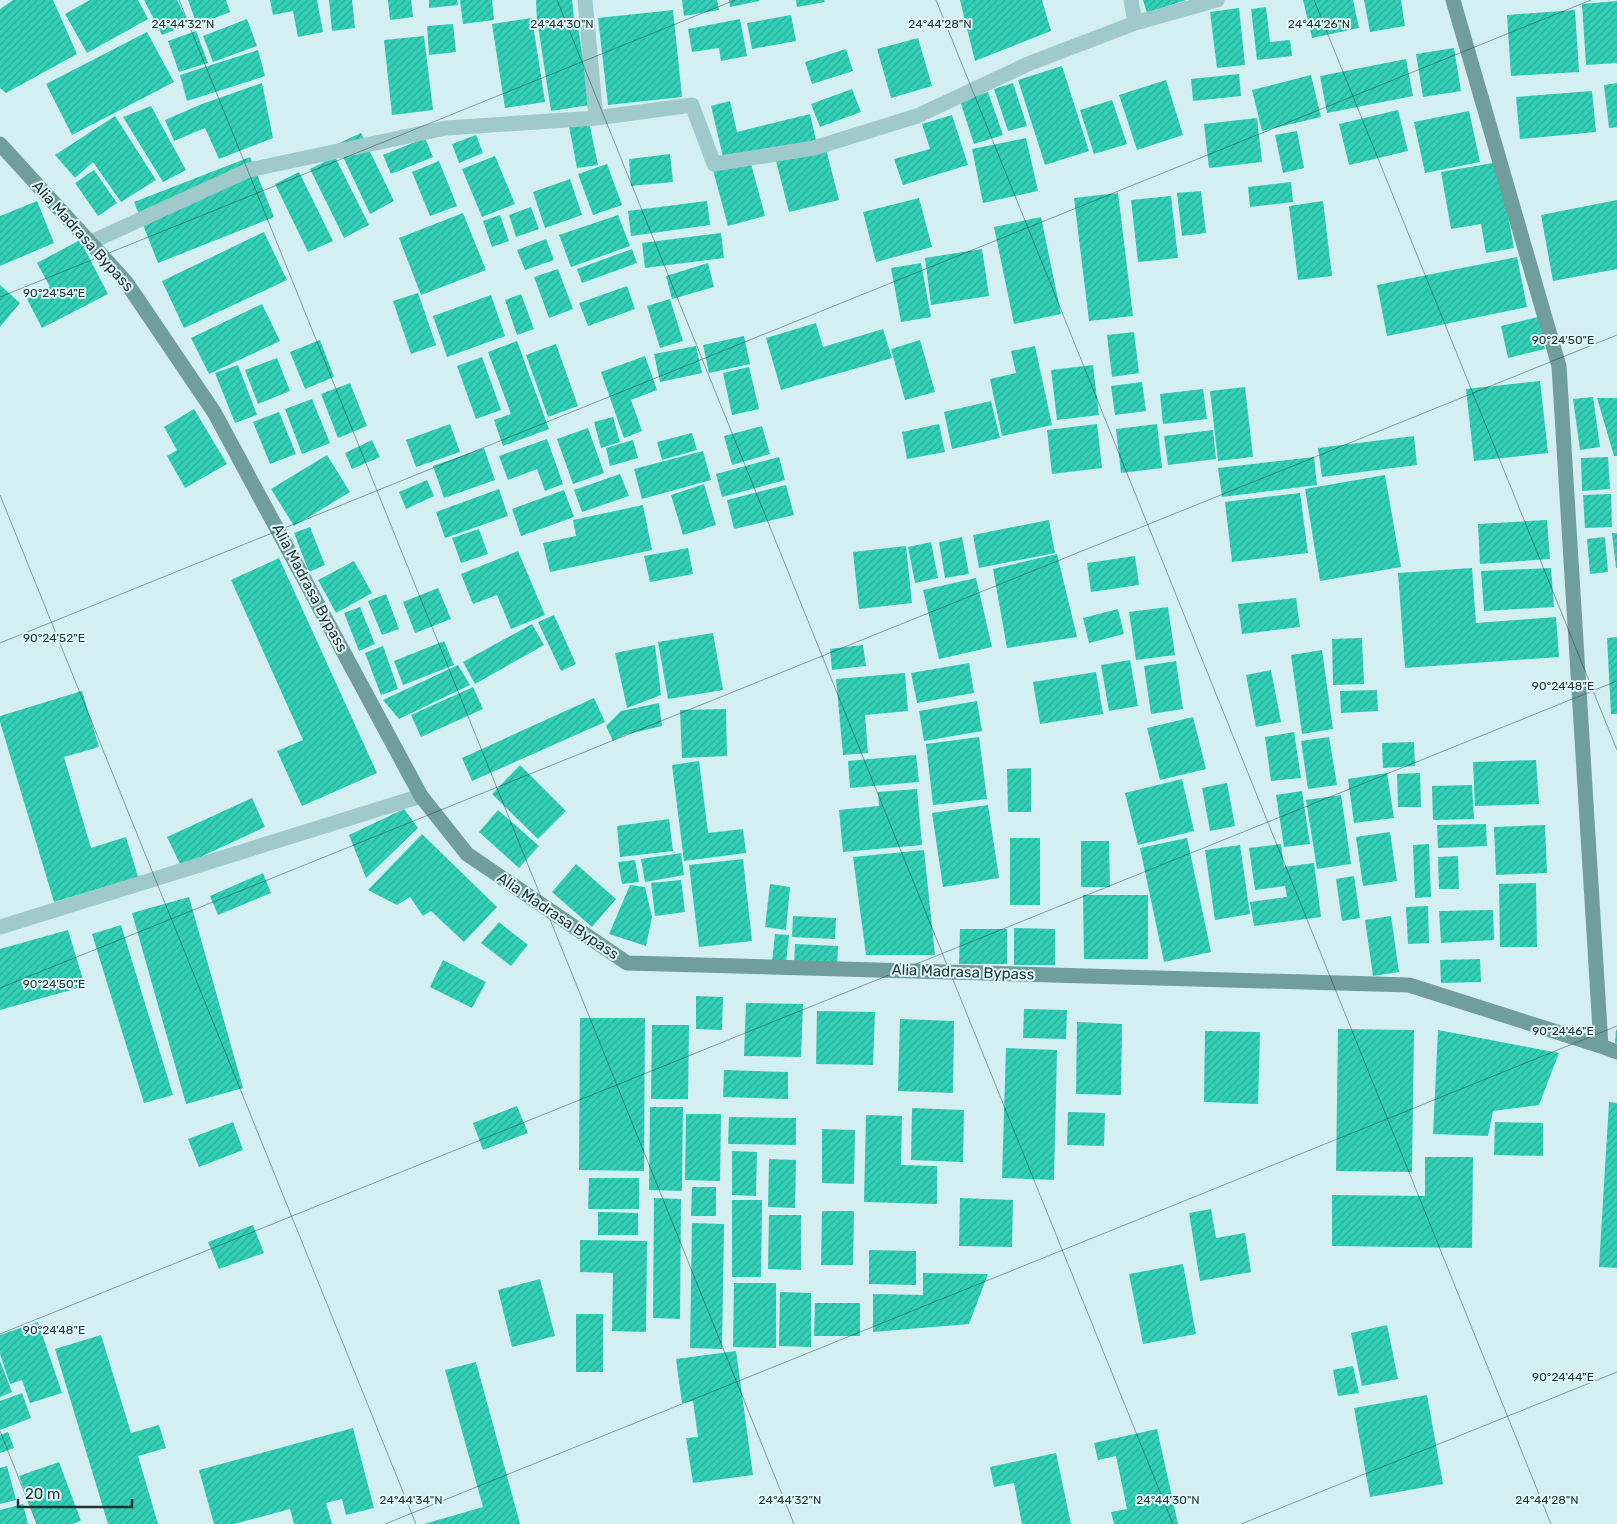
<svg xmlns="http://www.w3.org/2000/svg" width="1617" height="1524" viewBox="0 0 1617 1524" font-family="Rubik,sans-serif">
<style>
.building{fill:url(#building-hatch)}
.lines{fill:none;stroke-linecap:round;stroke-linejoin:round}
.street{stroke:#9fc9cb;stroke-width:15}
.secondary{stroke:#709e9c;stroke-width:15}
.ticks{fill:none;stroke:#233432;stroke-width:1;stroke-opacity:0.45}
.labels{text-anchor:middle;stroke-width:4;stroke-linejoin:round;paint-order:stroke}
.street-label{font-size:15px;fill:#233432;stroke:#e0f7fa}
.ticks-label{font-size:12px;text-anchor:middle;fill:#233432;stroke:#e0f7fa;stroke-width:4;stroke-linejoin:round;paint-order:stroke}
</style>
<defs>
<pattern id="building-hatch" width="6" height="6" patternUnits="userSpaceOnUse" patternTransform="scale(1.25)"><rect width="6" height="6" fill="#32d1b7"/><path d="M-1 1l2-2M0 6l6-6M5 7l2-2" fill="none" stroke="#2aaa95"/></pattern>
</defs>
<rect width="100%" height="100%" fill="#d3eff2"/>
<path class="building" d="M13,0H53L77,54L6,93L0,88V9Z
M90,0H138L148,19L87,53L65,14Z
M144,0H177L189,24L162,35Z
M188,0H226L230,12L197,25Z
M270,0H317L323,32L298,37L293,11L273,15Z
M329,0H352L355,28L332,31Z
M388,0H411L413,17L390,20Z
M429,0H457L458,5L429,8Z
M460,0H492L494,20L463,24Z
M536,0H572L574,18L537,21Z
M682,0H717L719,10L684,16Z
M729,0H759V1L730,7Z
M796,0H824L825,2L797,7Z
M960,0H1042L1051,31L975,61Z
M1143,0H1186L1147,13Z
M1303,0H1353L1359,28L1312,38Z
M1364,0H1401L1405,26L1370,32Z
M1617,1V63L1586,65L1582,4Z
M1266,7L1270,42L1290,40L1292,56L1257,60L1251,9Z
M1239,8L1245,65L1217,68L1210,12Z
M673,10L682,97L608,105L598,18Z
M1575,10L1579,72L1511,76L1507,15Z
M791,15L796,41L752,49L747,23Z
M532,18L545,102L505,108L492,24Z
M247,19L257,46L213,62L203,36Z
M740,19L747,56L721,61L719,48L692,52L688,29Z
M577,20L590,105L551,111L538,26Z
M453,24L456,52L429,55L427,26Z
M196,31L208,63L179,72L168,41Z
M147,32L174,82L72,135L46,84Z
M424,36L433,110L392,115L384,40Z
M918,38L932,86L891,98L877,49Z
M1454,48L1461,91L1423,97L1416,54Z
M846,49L853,71L812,84L805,62Z
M258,50L265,76L187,101L180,75Z
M1406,59L1413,96L1327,113L1320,76Z
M1062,66L1089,151L1045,165L1018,80Z
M1239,74L1241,96L1193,101L1191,79Z
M1311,75L1321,117L1262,131L1252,90Z
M1166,80L1183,135L1137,150L1119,95Z
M262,83L273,138L219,159L205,128L174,141L165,120L202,104Z
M1013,83L1027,126L1008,131L994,89Z
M1617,83V127L1609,128L1604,85Z
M852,89L861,112L820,127L811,104Z
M1592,91L1596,132L1520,139L1516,97Z
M988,92L1003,135L974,144L960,101Z
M1112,100L1127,144L1094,154L1080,110Z
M730,101L737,132L810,114L816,140L724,161L711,106Z
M151,106L186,170L163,182L123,117Z
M1398,110L1408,151L1349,165L1339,124Z
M1469,111L1480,162L1425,173L1414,122Z
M952,115L968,165L903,185L894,159L930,149L922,124Z
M115,116L156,180L121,202L93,162L75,178L55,155Z
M1257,118L1262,162L1209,168L1204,124Z
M589,122L598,165L577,168L569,126Z
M1297,131L1304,168L1283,173L1275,135Z
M361,133L394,201L370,214L337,144Z
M476,135L483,153L459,163L452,144Z
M425,138L433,157L391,174L383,155Z
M1026,138L1038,191L983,203L972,149Z
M826,149L839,200L789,212L776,161Z
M670,154L673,182L631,186L629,159Z
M495,156L515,204L482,217L462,169Z
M250,157L274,217L158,263L134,202Z
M335,157L369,225L344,238L310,169Z
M750,160L765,216L728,226L713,170Z
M439,161L457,206L430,216L412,172Z
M1498,162L1514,248L1486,253L1481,224L1451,229L1441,172Z
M607,164L622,205L593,215L578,174Z
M94,170L117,203L98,216L75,183Z
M299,172L333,241L308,252L275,184Z
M570,179L582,215L545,228L533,192Z
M1291,182L1293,202L1250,207L1248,187Z
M1201,191L1206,233L1182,236L1177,193Z
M1118,193L1133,316L1089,321L1074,198Z
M1171,196L1178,258L1138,262L1131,200Z
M919,198L932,247L876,262L863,212Z
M1617,200V269L1553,281L1541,215Z
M37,201L54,243L0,266V216Z
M707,201L710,225L631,236L628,211Z
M1323,201L1332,276L1298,280L1289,206Z
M531,207L539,229L516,237L509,215Z
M463,213L486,270L421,295L399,238Z
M500,215L509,241L492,247L483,221Z
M618,215L630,246L571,267L559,235Z
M1041,217L1061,314L1014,324L994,227Z
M264,232L287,280L184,328L162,281Z
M721,233L724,258L645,268L642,243Z
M546,239L554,260L525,270L517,250Z
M80,240L108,294L42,328L27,299L50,287L37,263Z
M632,249L637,263L582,283L577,269Z
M982,249L989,296L931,305L925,258Z
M1517,257L1527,307L1387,336L1377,285Z
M708,263L714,287L672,299L666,276Z
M921,263L931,317L901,322L891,268Z
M558,269L573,309L549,318L534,277Z
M0,285L20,303L0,327Z
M627,286L635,309L588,326L579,303Z
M418,293L436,345L411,354L393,301Z
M521,294L534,329L517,335L505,300Z
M491,295L505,336L447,357L433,316Z
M670,299L683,341L660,348L647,306Z
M262,304L280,341L209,374L191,338Z
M1538,317L1545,349L1508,358L1501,326Z
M816,323L823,347L883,329L892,358L781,390L766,338Z
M1134,332L1139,373L1112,377L1107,335Z
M744,336L750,364L709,373L703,345Z
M320,340L334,377L305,389L290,352Z
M920,340L935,392L905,400L891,349Z
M517,341L549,429L503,446L494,420L511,414L488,352Z
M556,344L578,406L548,417L526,355Z
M696,346L702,373L660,382L654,354Z
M1035,346L1052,425L1002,436L990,379L1016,373L1011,351Z
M645,356L657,390L631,400L642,431L624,438L601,372Z
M482,357L501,410L476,419L457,366Z
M277,358L290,391L258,404L245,370Z
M238,365L257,415L235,423L215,373Z
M1093,365L1099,415L1057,420L1051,370Z
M749,367L759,409L732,415L723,373Z
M1540,381L1548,453L1474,461L1466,389Z
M1142,382L1146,411L1115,415L1111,386Z
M350,383L367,426L338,438L321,394Z
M1245,387L1253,457L1218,461L1210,391Z
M1203,389L1207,419L1163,424L1160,394Z
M1593,397L1600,447L1580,450L1573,399Z
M1597,398H1617V456H1614Z
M312,399L330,443L302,454L285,409Z
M991,401L1000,438L952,449L944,412Z
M194,409L227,464L185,488L167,456L177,450L164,427Z
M279,412L296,454L270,464L253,422Z
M613,417L620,442L601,448L594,422Z
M450,424L460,452L416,467L406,440Z
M939,424L945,452L907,459L902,432Z
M1097,424L1102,468L1052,474L1047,430Z
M1157,424L1162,468L1121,473L1116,429Z
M762,426L770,454L732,465L724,436Z
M588,428L604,473L573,484L557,439Z
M1213,430L1216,459L1168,465L1164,436Z
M692,433L697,450L662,460L657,442Z
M1414,436L1417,465L1322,477L1318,448Z
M547,439L563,484L545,491L537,469L508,480L499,456Z
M372,440L380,457L352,469L345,453Z
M633,440L638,458L610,466L606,448Z
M484,448L495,480L444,498L433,466Z
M703,451L711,480L642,499L634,469Z
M327,455L350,492L294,526L271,489Z
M779,457L785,480L722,497L716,474Z
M1314,457L1317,485L1222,497L1218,468Z
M1608,457L1610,489L1582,491L1581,458Z
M620,474L629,496L582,512L574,490Z
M1385,475L1401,567L1320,581L1305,489Z
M427,480L434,496L406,509L399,492Z
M704,484L716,525L683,535L671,495Z
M786,485L794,515L734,529L727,500Z
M499,489L508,516L445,538L436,512Z
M564,490L574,517L521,536L512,509Z
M1300,493L1308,553L1232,562L1225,502Z
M1611,494L1612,527L1585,528L1583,495Z
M643,505L652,550L550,572L543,543L576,536L573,520Z
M1049,520L1055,553L979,568L973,535Z
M1547,520L1550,559L1480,564L1478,524Z
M310,527L325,565L309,572L294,533Z
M479,529L488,554L461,563L452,538Z
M1612,533H1617V568H1616Z
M962,537L969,574L945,578L939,542Z
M1605,537L1608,572L1590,574L1587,539Z
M931,542L938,578L915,583L908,547Z
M906,546L912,603L859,609L853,552Z
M688,548L693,574L650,582L644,556Z
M518,551L545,615L511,629L497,595L473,604L461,574Z
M1057,554L1077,637L1007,648L993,569Z
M1135,556L1139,585L1091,592L1087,563Z
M279,558L377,773L302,806L277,751L303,740L231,580Z
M354,561L372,593L336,613L318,580Z
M1472,568L1476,623L1556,617L1559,657L1405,668L1398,573Z
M1551,568L1554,607L1484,611L1481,571Z
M976,578L992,647L939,659L923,590Z
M438,588L451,619L415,633L403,602Z
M386,594L399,629L382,635L368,601Z
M1296,598L1300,627L1242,634L1238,604Z
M360,607L375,644L359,651L344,613Z
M1168,607L1175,655L1136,660L1129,612Z
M1118,609L1124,634L1089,643L1083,618Z
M554,615L576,664L561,671L538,622Z
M532,624L544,645L475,684L463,662Z
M713,633L723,690L668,699L658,642Z
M1617,637V714H1611L1607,638Z
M1362,638L1364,684L1333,685L1332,639Z
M444,641L454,665L403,685L394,661Z
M655,645L661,695L627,708L615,653Z
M863,645L866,666L832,670L830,649Z
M383,646L398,689L381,695L365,653Z
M1322,650L1333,729L1302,734L1291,655Z
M1130,660L1138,706L1109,711L1101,665Z
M1176,661L1183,709L1151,714L1144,666Z
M969,663L974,693L917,703L911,673Z
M458,665L470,685L399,719L383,700Z
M1271,670L1281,722L1256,727L1246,675Z
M1096,672L1103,714L1040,724L1033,682Z
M905,673L908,711L865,715L868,753L843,755L836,679Z
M473,687L483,709L421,737L411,715Z
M1377,690L1378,711L1341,713L1340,691Z
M82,691L99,747L64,757L91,848L126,837L138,877L54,902L0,722V716Z
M594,698L605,722L472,781L462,758Z
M977,701L982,731L924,741L919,711Z
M659,703L662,726L624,735L613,741L606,726L621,711Z
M726,709L727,756L682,758L680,710Z
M1193,717L1206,769L1160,780L1147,728Z
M1294,732L1301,778L1271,781L1265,737Z
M979,737L987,799L933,805L926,744Z
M1329,737L1337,785L1308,789L1301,741Z
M1414,742L1415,766L1383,768L1382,743Z
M916,755L919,782L850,788L848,761Z
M1536,760L1539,804L1475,806L1473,762Z
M699,761L708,833L743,829L746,853L684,861L672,765Z
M520,765L566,811L538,839L492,794Z
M1031,768V812H1008L1007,769Z
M1387,773L1394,818L1354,823L1348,779Z
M1420,773L1421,807H1398L1397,774Z
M1182,779L1194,831L1138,845L1125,793Z
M1227,783L1235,826L1210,831L1202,788Z
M1472,785L1474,819L1433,820L1432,786Z
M917,789L922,845L843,852L839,810L879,806L878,792Z
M1302,791L1310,844L1284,847L1276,795Z
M1341,795L1351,864L1317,869L1306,800Z
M252,798L265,827L181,866L167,837Z
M988,805L999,878L943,887L932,813Z
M404,809L418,828L366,878L349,835Z
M498,810L539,846L519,868L479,832Z
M669,819L673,851L620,857L617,826Z
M1486,824L1487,846L1438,848L1437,825Z
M1545,825L1547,873L1496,875L1494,827Z
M1390,832L1397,881L1363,886L1356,837Z
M422,834L497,907L464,942L431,911L423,916L410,897L397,905L368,890Z
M1010,838H1040V905H1010Z
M1187,838L1211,952L1164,962L1140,848Z
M1081,841H1109L1110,887H1081Z
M1281,844L1284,867L1314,863L1321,917L1254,926L1250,902L1287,897L1285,886L1255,890L1249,848Z
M1429,844L1431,897L1415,898L1413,845Z
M1240,845L1250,914L1215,920L1205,850Z
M924,850L935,955H866L853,857Z
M681,853L684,875L645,882L641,859Z
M1458,856L1459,889H1439L1438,857Z
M743,859L752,941L699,947L689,865Z
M635,860L639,882L622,884L618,862Z
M576,864L616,899L592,927L552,892Z
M263,873L271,893L218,915L210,896Z
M1354,876L1360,918L1342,921L1336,879Z
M681,880L685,912L655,916L651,883Z
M1536,883L1537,947H1500L1499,884Z
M770,884L790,887L786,930L765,927Z
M630,885L645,887L652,917L646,946L609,934Z
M1083,895H1148V959H1084Z
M189,897L243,1088L186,1104L132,913Z
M1428,906L1429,943L1408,944L1406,907Z
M1493,910L1494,940L1441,943L1439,911Z
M793,916L836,918L835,939L792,937Z
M1391,916L1399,972L1373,976L1365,920Z
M499,922L528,945L511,966L481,943Z
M121,925L173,1095L144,1103L92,934Z
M1014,928L1055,929V965H1014Z
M960,929H1007V964H959Z
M68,930L85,986L0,1010V949Z
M775,934L789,935L786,963L772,962Z
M795,944L838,946L837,967L794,965Z
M1480,959L1481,982L1441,983L1440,960Z
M443,960L486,982L472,1008L430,987Z
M696,996L723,997L722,1030L696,1029Z
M746,1003L803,1004L801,1057L744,1056Z
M1024,1009L1067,1010L1066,1039L1023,1038Z
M817,1011L875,1012L873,1065L816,1064Z
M580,1018H645L644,1171L579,1170Z
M900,1019L954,1021L953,1093L898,1091Z
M1077,1022L1122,1024L1121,1095L1076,1094Z
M652,1025H689L688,1099H651Z
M1338,1029L1414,1030L1412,1172L1336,1171Z
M1438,1030L1559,1053L1539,1105L1493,1111L1488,1136L1433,1134Z
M1616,1030H1617V1043H1615Z
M1205,1031L1260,1032L1258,1104L1204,1102Z
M1006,1048L1057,1050L1054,1180L1002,1178Z
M724,1070L788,1072V1099L723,1097Z
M1609,1102L1617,1103V1268L1599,1267Z
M517,1106L528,1133L483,1150L473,1123Z
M650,1107H683L682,1191L649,1190Z
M912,1108L964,1110L963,1162L911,1160Z
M1068,1112L1105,1113L1104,1146L1067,1145Z
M686,1114H721L720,1181L685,1180Z
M866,1115L902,1116L901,1165L937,1166V1204L864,1202Z
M729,1117L796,1118V1145L728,1144Z
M233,1122L243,1150L199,1167L188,1139Z
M1495,1122L1543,1123V1156L1494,1155Z
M822,1129L855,1130L854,1184L822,1183Z
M732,1151L757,1152L756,1196L732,1195Z
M1425,1157H1473L1472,1248L1332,1246V1195L1425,1196Z
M769,1159L796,1160L795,1208L768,1207Z
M589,1178H639V1209H588Z
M692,1187H716V1216H691Z
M654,1198L681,1199L680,1319L653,1318Z
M960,1198L1013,1200L1012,1247L959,1246Z
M732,1200H762L761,1277H732Z
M1211,1209L1216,1238L1245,1233L1251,1272L1200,1281L1189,1213Z
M822,1211H854L853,1265H821Z
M598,1212L638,1213V1235H598Z
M769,1215H801V1270L768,1269Z
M692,1223L724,1224L722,1349L690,1348Z
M253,1225L264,1253L219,1269L208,1242Z
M580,1240L647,1241L646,1332L612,1331L613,1273L580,1272Z
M869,1250L916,1251V1285L869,1284Z
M1183,1264L1196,1334L1143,1344L1129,1274Z
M923,1273L988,1274L969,1324L873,1332V1294L923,1295Z
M540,1279L555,1336L512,1347L498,1290Z
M734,1283H776V1348L733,1347Z
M780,1292L811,1293V1347L779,1346Z
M815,1303H860V1336H814Z
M576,1314H603V1372H576Z
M38,1322L62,1393L30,1403L22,1380L10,1384L0,1354V1335Z
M1387,1325L1398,1379L1362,1386L1351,1333Z
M101,1335L131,1433L159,1425L166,1448L138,1456L158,1524H108L55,1349Z
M736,1351L753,1475L693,1483L686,1438L698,1437L693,1401L682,1403L676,1359Z
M0,1361L12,1392L0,1397Z
M476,1362L520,1524H424L483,1507L445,1370Z
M1353,1366L1359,1393L1338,1396L1333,1370Z
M22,1393L31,1418L0,1430V1401Z
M1427,1395L1443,1484L1370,1497L1354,1408Z
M353,1428L374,1508L346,1515L342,1499L326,1503L332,1524H294L290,1509L234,1524H214L199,1470Z
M1157,1429L1178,1524H1114L1111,1512L1127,1509L1116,1456L1098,1460L1094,1443Z
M8,1432L14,1448L0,1453V1435Z
M1056,1453L1071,1524H1022L1014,1483L994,1487L990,1467Z
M59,1462L81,1521L72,1524H37L19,1476Z
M7,1466L16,1500L0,1504V1468Z
M23,1504L28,1524H0V1510Z"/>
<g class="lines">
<path class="street" d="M1131,0L1135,23L1217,0
M596,118L692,105L714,164L814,148L917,116L1028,64L1135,23
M91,242L249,170L446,128L596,118L585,0
M0,927L421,796"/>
<path class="secondary" d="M1453,0L1559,366L1601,1046
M0,144L126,282L214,412L421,796L467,854L627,963L1409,985L1601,1046L1617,1052"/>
</g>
<path class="ticks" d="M179,0L794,1524M557,0L1173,1524M936,0L1551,1524M1314,0L1617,750M0,297L735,0M0,495L416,1524M0,643L1591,0M0,988L1617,335M0,1334L1617,681M0,1431L37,1524M385,1524L1617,1026M1241,1524L1617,1372"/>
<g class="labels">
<g class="street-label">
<text transform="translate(83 236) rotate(48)" y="5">Alia Madrasa Bypass</text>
<text transform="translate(310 588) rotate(62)" y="5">Alia Madrasa Bypass</text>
<text transform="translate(558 916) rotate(34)" y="5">Alia Madrasa Bypass</text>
<text transform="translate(963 972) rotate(2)" y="5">Alia Madrasa Bypass</text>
</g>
</g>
<g class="ticks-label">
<text x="183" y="28">24°44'32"N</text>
<text x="562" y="28">24°44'30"N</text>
<text x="940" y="28">24°44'28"N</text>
<text x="1319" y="28">24°44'26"N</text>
<text x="54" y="297">90°24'54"E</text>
<text x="1563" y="344">90°24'50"E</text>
<text x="54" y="642">90°24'52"E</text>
<text x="1563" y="690">90°24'48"E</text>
<text x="54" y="988">90°24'50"E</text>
<text x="1563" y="1035">90°24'46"E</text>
<text x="54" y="1334">90°24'48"E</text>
<text x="1563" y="1381">90°24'44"E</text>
<text x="411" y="1504">24°44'34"N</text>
<text x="790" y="1504">24°44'32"N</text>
<text x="1168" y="1504">24°44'30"N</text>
<text x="1547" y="1504">24°44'28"N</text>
</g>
<path d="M18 1499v8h114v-8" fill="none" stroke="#233432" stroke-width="2.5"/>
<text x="25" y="1499" font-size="15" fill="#233432" stroke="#e0f7fa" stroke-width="4" paint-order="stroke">20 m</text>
</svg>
